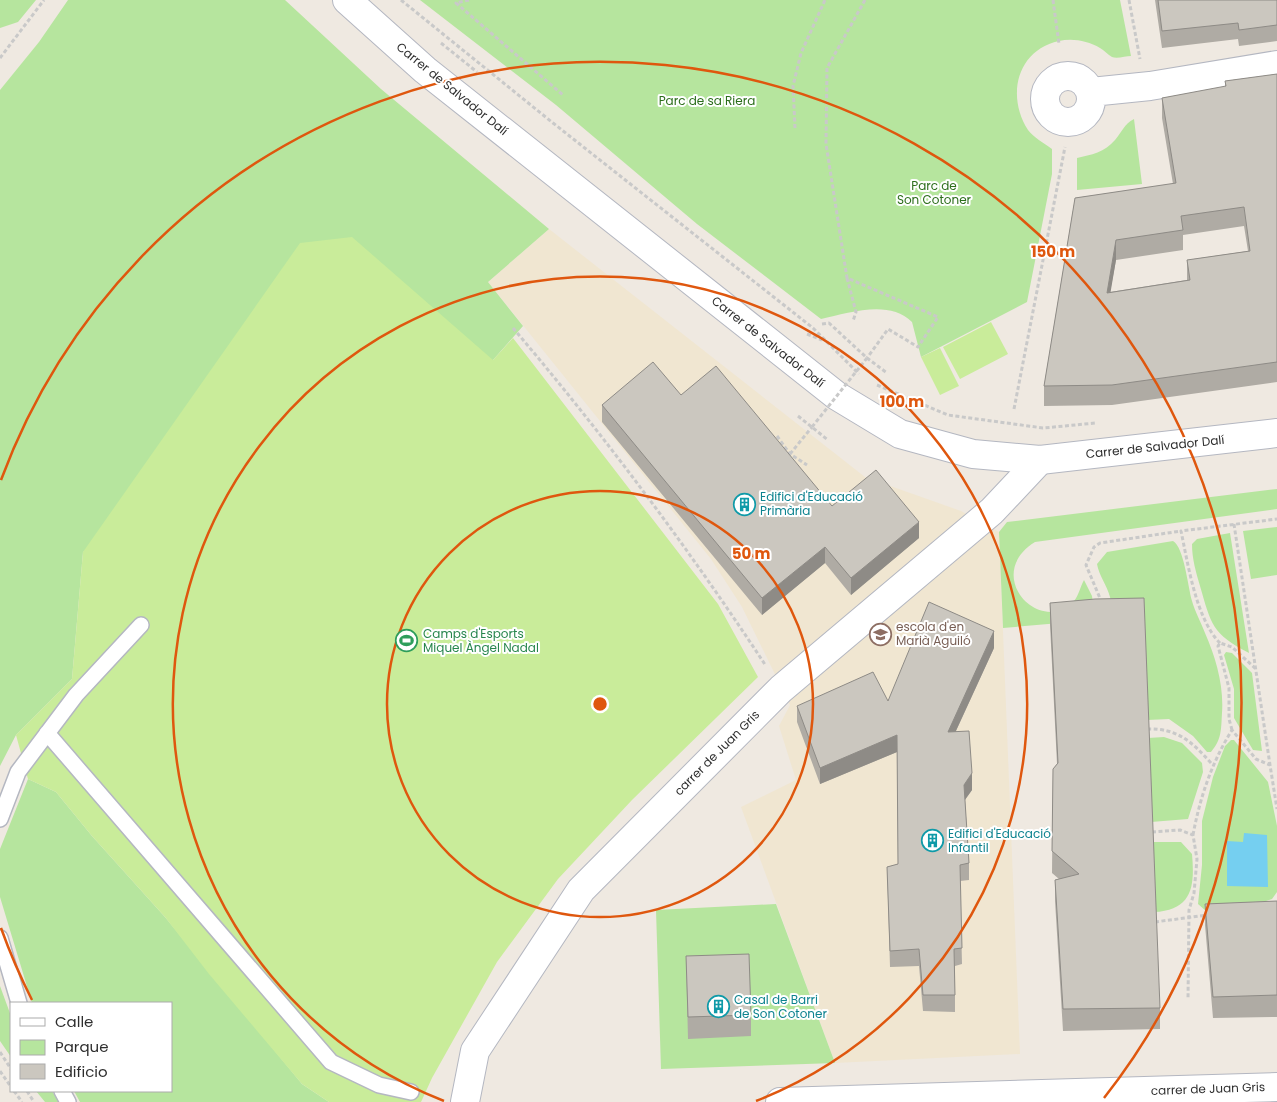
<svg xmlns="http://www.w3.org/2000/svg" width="1277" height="1102" viewBox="0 0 1277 1102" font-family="Poppins,sans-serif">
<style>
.education{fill:#f0e6d1}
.green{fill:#b6e59e}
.pitch{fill:#c9ec9a}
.water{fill:#75cff0}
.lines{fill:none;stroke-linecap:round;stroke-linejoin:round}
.service-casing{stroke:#b4b7c1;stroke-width:18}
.minor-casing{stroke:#b4b7c1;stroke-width:30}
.tertiary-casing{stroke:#b4b7c1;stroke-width:30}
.path{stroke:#c9c9c9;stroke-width:3;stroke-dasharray:4 2.5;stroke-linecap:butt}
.service{stroke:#fff;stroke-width:15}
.minor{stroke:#fff;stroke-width:28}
.tertiary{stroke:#fff;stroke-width:28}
.path-bridge{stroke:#c9c9c9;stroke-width:3;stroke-dasharray:4 2.5;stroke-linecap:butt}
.wall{fill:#afaba4;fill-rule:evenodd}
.shaded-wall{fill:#8e8b86}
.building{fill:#cbc7bf;stroke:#8e8b86;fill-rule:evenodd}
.ring{fill:none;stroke:#df570e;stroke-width:2.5}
.labels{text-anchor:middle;stroke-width:4;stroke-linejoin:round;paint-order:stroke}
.street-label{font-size:12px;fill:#2e2e2e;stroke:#fff}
.park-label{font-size:12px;fill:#2c6e1b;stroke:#fff}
.culture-label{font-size:12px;fill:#0d838f;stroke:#fff;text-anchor:start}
.education-label{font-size:12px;fill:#785e54;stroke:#fff;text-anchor:start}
.leisure-label{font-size:12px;fill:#27864d;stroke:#fff;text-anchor:start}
.centre{fill:#df570e;stroke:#fff;stroke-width:2.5}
.ring-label{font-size:15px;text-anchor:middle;font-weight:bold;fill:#df570e;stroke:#fff;stroke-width:4;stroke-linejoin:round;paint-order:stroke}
</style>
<rect width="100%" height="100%" fill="#efe9e1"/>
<path class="education" d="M549,229L865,477L961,511L999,532L1020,1054L835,1063L741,807L796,780L779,726L790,705L742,607L711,559L488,282Z"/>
<path class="green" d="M0,0H36L18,22L0,28Z
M68,0H285L381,89L549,229L488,282L523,326L493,360L83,552L72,679L16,735L0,766V90L39,42Z
M420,0H1120L1131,56C1126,56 1117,59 1112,57C1108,55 1104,50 1100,48C1088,41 1073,38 1059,41C1017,50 1006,96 1028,130C1033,137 1044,143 1052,149V174L1027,302L921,357L912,322C889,299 849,313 821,319L697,224L556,105Z
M1134,119L1142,184L1077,190V158C1091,155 1105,152 1115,140C1122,132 1124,124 1134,119Z
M1277,489V509L1035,542C982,575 1040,637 1074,601C1079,595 1080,587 1084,580L1092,596L1095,620L1003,628L999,532L1007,522Z
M1277,527V575L1251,579L1243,531Z
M1230,533L1249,653C1212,634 1211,624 1200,586C1196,572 1192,559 1192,544L1197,539Z
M1173,541C1184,547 1188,587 1192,601C1195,612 1201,622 1205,633C1216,658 1224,686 1222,713C1221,729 1222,739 1211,752H1207L1193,736L1169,719L1147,720C1134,679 1120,638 1110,597C1107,585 1099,576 1097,564L1107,552Z
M1226,652L1232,653L1252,673L1262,751L1253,750L1234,718V689L1224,655Z
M1164,737L1182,743L1202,763L1203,772L1188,819L1151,822L1148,738Z
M1231,740H1234L1238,745L1268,782L1277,826V892L1272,899L1266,901L1206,911L1198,904L1202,865V821L1213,777L1225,746Z
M28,779L56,792L92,836L165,917L302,1084L329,1102H80L74,1091H171V1003H32L0,897V849Z
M1152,842H1181L1192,854C1195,887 1192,910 1154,912Z
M776,904L835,1063L661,1069L656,910Z
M0,986L11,1016V1057L0,1041Z
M36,1091H52L59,1102H45Z"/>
<path class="pitch" d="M352,237L493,360L513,338L718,604L758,677L632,800L558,879L497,962L432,1078L421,1102H329L302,1084L209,974L165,917L92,836L56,792L28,779L16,735L72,679L83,552L300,243Z
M991,322L1008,354L960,379L943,347Z
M940,348L959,386L940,395L921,357Z"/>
<path class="water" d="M1244,833L1267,835L1268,887L1227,886V841L1243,842Z"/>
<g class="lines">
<defs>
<path id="service" d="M47,733L331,1062L379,1085L411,1092
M0,819L18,772L76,695L141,625
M0,938L19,1003
M62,1091L68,1102"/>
<path id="minor" d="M1045 99a23 23 0 1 1 46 0a23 23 0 1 1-46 0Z
M1091,92L1150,86L1277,65
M465,1102L475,1051L581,890L781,689L992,511L1040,460
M780,1102L1277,1087"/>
<path id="tertiary" d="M347,0L425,70L837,396L900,434L973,454L1040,460L1277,433"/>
</defs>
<use href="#service" class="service-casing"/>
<use href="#minor" class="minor-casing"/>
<use href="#tertiary" class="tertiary-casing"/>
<path class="path" d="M401,0L553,123L813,328L859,374
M469,0L456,3L563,95
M865,0L827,68L826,144L847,278L938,317L918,347L888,329L867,358
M1053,0L1059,44
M1129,0L1140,59
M441,43L477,72
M0,58L44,0
M795,128L793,86L801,53L825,0
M847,278L856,312L853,321
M822,324L829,323L867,358L887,373
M513,328C604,435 689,549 766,666
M807,334L822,340
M877,385L948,415L1043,428L1096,423
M1014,409L1065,147
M798,416L828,440
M777,436L790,454L807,465
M790,454L812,427
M1234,524L1270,765
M1102,603L1086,565L1094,547L1100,543L1181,531
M1220,643C1196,619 1188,564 1181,531L1277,519
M1147,729C1178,728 1192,742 1212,764
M1232,730L1229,719V688L1218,646L1220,643L1232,647L1256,669
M1152,832L1180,830L1193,835L1197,859L1194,893L1189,910L1188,999
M1193,835C1200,797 1212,762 1232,730L1256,759L1270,765L1277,809
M1155,922L1207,915
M0,1052L11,1069
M0,1071L11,1087
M14,1091L22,1102
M27,1091L34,1102"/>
<use href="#service" class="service"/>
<use href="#minor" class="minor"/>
<use href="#tertiary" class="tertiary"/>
<path class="path-bridge" d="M812,427L867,358"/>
</g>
<path class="wall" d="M1155,0H1277V41L1239,46L1238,39L1162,48Z
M1277,74V382L1112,405L1044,406V386L1075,198L1173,184L1162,118V98L1225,87V81ZM1244,226L1248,251L1187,260V280L1110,292L1116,260L1183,250V235Z
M681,395L832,506L919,538L851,595L825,563L762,615L602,422V405Z
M1050,603L1160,1008V1029L1063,1031L1055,901V880L1059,879L1052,873L1053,769L1057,764L1050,625Z
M994,648L956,731L972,790L965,800L969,863V880L960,881L962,964L955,966V1012L923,1011L919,966L890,967L887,867L898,864L897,752L820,784L797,722V706L888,701Z
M1277,901V1017L1213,1018L1205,925V904Z
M686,956L751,1015V1036L688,1039Z"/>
<path class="shaded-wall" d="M1116,240V260L1107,313V293Z
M919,522V538L851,595V578Z
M825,547V563L762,615V598Z
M994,631V648L948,748V732Z
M897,735V752L820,784V768Z
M972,773V790L964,801V785Z"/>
<path class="building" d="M1158,0H1277V25L1239,30L1238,23L1162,31Z
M1277,74V362L1112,385L1044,386L1075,198L1176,183L1162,98L1226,86L1225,81ZM1244,207L1250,251L1187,260L1190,280L1107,293L1116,240L1183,230L1181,216Z
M653,362L681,395L716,366L832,506L876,470L919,522L851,578L825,547L762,598L602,405Z
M1144,598L1160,1008L1063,1009L1055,880L1079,874L1052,851L1053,769L1058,763L1050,603L1095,599Z
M929,602L994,631L948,732L969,731L972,773L964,785L969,863L960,865L962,948L954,949L955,995H923L919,949L890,951L887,867L898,864L897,735L820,768L797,706L873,672L888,701Z
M1277,901V995L1213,997L1205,904Z
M749,954L751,1015L688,1017L686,956Z"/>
<g class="ring">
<circle cx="600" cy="704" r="213"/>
<path d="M444 1101A427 427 0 1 1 756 1101"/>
<path d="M32 1000A640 640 0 0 1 1 928M1 480A640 640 0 1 1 1104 1098"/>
</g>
<defs>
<symbol id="building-ring" viewBox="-11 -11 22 22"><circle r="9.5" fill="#fff" stroke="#0f9aa8" stroke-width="1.5"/><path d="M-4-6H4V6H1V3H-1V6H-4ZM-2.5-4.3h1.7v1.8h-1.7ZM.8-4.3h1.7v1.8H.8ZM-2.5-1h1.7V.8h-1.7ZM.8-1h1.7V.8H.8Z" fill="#0f9aa8"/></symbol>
<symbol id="school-ring" viewBox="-11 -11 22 22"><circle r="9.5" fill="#fff" stroke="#8d6e63" stroke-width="1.5"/><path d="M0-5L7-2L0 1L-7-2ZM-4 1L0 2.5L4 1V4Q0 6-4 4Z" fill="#8d6e63"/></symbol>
<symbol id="stadium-ring" viewBox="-11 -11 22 22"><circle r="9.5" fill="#fff" stroke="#2e9e5b" stroke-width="1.5"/><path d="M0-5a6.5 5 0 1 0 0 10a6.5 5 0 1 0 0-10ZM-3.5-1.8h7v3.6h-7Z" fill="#2e9e5b"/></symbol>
</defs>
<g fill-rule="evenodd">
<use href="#building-ring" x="732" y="492" width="25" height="25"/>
<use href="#school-ring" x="868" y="622" width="25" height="25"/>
<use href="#stadium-ring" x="394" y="628" width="25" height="25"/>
<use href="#building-ring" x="920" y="828" width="25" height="25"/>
<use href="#building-ring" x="706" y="994" width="25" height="25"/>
</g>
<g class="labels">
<g class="street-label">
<text transform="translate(452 89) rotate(39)" y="4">Carrer de Salvador Dalí</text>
<text transform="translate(768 342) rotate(38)" y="4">Carrer de Salvador Dalí</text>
<text transform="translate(1155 447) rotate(-6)" y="4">Carrer de Salvador Dalí</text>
<text transform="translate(717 753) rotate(-45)" y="4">carrer de Juan Gris</text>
<text transform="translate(1208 1089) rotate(-2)" y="4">carrer de Juan Gris</text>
</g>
<g class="park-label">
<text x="707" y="105">Parc de sa Riera</text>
<text x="934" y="190">Parc de<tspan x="934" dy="14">Son Cotoner</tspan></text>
</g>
<g class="culture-label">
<text x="760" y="501">Edifici d'Educació<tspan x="760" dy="14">Primària</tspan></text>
<text x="948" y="838">Edifici d'Educació<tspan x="948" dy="14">Infantil</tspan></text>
<text x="734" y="1004">Casal de Barri<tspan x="734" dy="14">de Son Cotoner</tspan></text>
</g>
<g class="education-label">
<text x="896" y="631">escola d'en<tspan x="896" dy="14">Marià Aguiló</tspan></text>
</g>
<g class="leisure-label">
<text x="423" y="638">Camps d'Esports<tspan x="423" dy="14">Miquel Àngel Nadal</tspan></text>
</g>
</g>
<circle cx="600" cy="704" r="8" class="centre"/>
<g class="ring-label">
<text x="1053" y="257">150 m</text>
<text x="902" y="407">100 m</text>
<text x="751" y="559">50 m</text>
</g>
<rect x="10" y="1002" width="162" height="90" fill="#ffffff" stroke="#ababab"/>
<rect x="20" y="1018" width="25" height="8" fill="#ffffff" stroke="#ababab"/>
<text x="55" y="1027" font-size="15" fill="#2e2e2e">Calle</text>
<rect x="20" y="1040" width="25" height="15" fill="#b6e59e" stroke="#ababab"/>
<text x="55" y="1052" font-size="15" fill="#2e2e2e">Parque</text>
<rect x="20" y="1064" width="25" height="15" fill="#cbc7bf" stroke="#ababab"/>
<text x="55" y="1077" font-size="15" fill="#2e2e2e">Edificio</text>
</svg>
